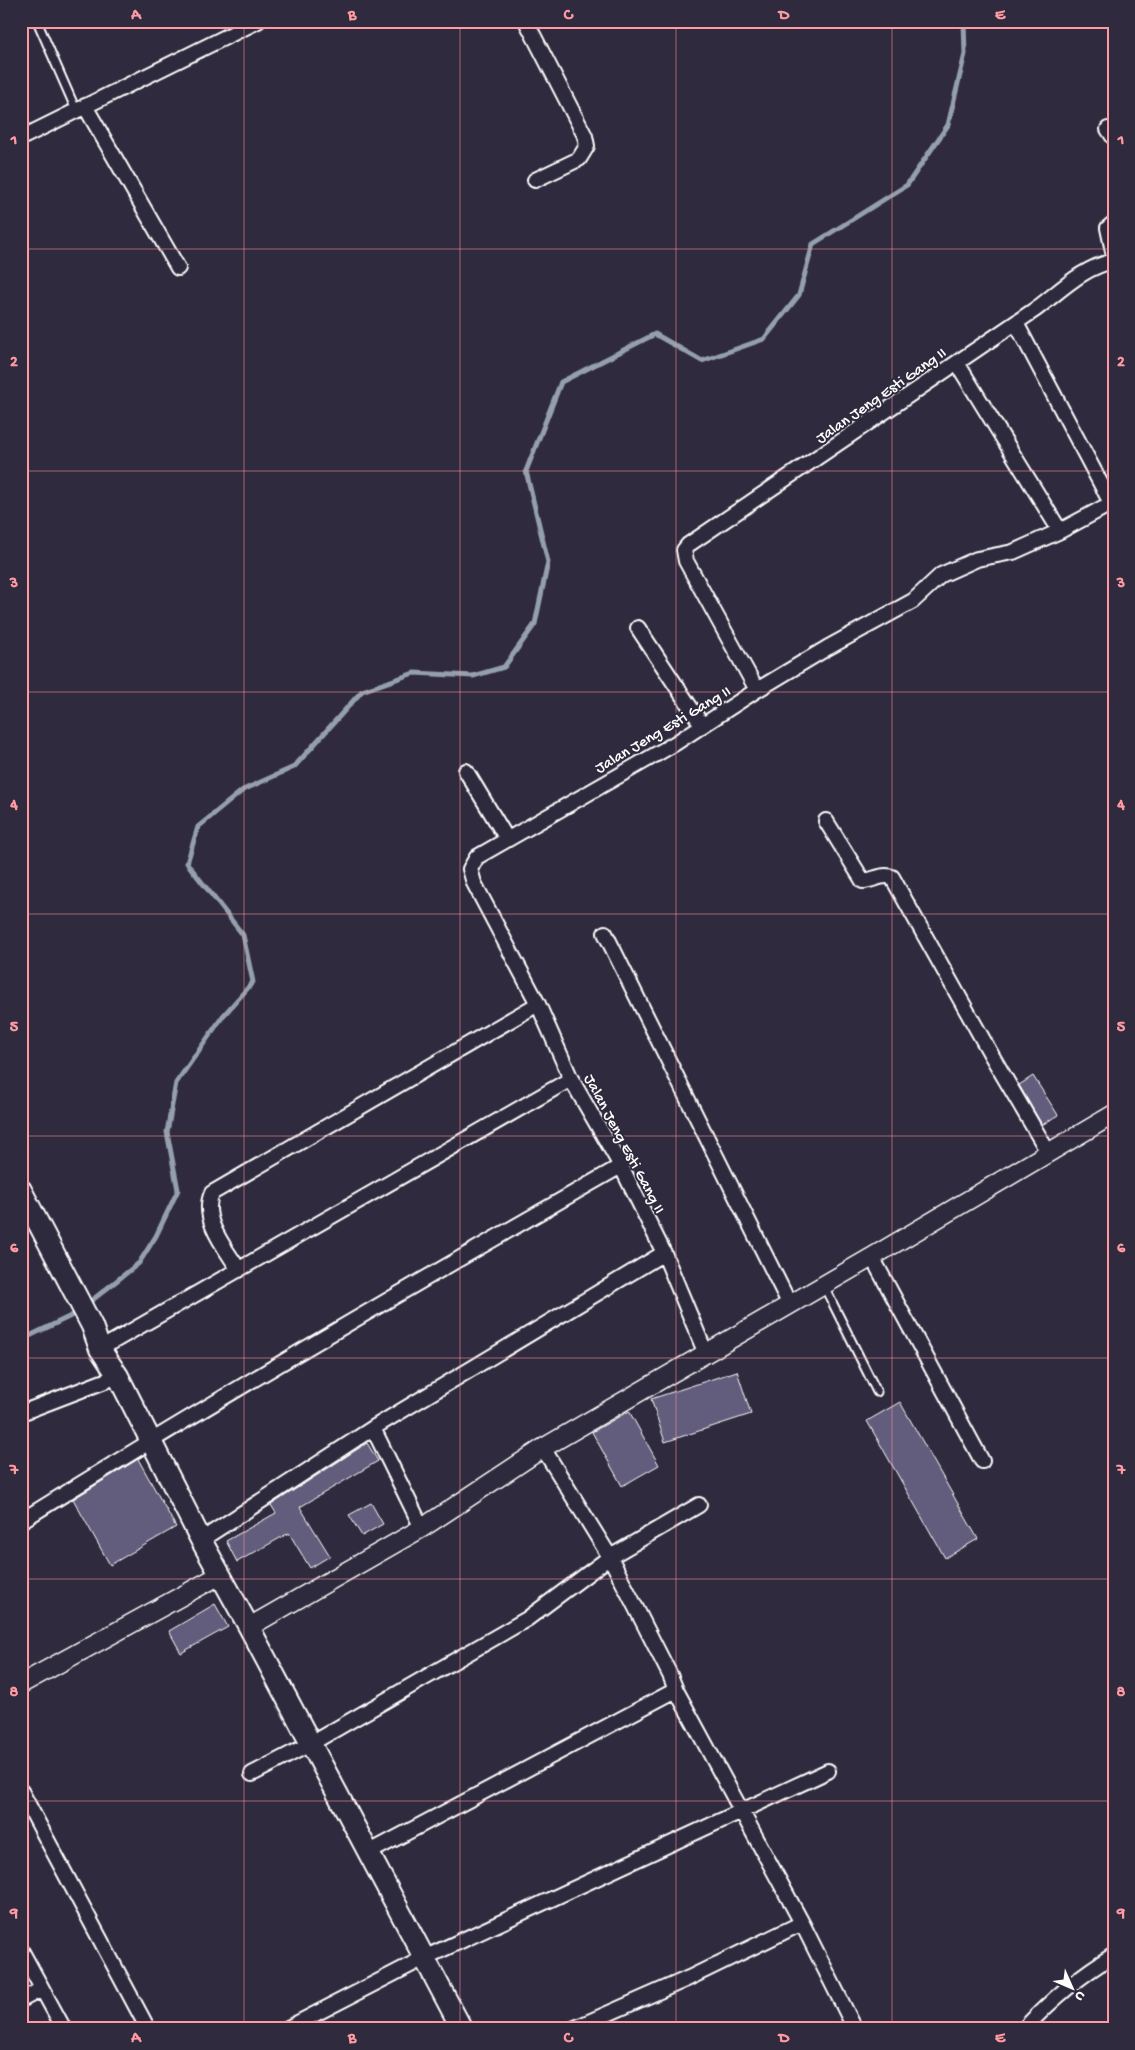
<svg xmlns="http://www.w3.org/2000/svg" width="1135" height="2050" viewBox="0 0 1135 2050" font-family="'Gochi Hand',sans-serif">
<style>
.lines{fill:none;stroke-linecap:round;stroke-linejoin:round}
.stream{stroke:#95a0ae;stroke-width:5}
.building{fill:#625d7b;stroke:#fff}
.service-casing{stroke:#fff;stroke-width:11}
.minor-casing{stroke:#fff;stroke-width:18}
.tertiary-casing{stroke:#fff;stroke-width:21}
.secondary-casing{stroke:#fff;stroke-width:24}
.service{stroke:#2f2a3d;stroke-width:7}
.minor{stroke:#2f2a3d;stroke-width:14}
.tertiary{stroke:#2f2a3d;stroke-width:18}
.secondary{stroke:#2f2a3d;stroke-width:20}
.grid{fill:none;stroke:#ff9aa2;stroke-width:1;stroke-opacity:0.55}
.labels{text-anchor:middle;stroke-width:4;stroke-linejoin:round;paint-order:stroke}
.street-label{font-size:16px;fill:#fff;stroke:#2f2a3d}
.neatline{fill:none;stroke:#ff9aa2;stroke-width:2}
.grid-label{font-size:16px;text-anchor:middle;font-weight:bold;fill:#ff9aa2}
</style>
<rect width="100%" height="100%" fill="#2f2a3d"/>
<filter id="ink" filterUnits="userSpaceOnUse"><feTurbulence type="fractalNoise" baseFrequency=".02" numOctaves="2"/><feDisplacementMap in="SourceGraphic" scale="10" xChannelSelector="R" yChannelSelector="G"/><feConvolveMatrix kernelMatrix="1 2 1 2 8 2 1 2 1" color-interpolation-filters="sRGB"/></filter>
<g filter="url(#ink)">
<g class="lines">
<path class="stream" d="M86,1305L139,1263L156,1236L178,1190L167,1132L176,1083L223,1016L253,982L243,935L187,863L198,827L243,790L294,767L362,691L414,673L473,676L504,667L535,624L548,562L526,471L561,382L655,334L702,361L764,339L799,295L813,244L907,185L948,125L965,54L964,21
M21,1340L73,1315L79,1310"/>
</g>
<path class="building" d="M1033,1076L1058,1115L1042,1125L1019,1085Z
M737,1371L751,1414L665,1442L651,1399Z
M900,1402L978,1539L945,1558L867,1421Z
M629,1411L659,1465L622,1486L592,1432Z
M367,1443L378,1461L300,1507L330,1556L310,1568L289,1533L237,1562L226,1541L276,1513L271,1505Z
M138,1459L176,1527L110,1565L73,1499Z
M371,1503L383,1524L362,1536L349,1515Z
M215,1604L228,1627L181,1653L169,1631Z"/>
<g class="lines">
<defs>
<path id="service" d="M37,21L76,110
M824,1286L877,1392"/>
<path id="minor" d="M526,21L585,136L587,146L579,159L535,180
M85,106L178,268
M1108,129L1114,138
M21,138L258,21
M1114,223L1108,228L1114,256
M1016,323L1111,503
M957,363L1060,531L1114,502
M638,628L702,725
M757,690L827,648L913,601L941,575L977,559L1013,552L1060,531
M466,771L507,839
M826,821L863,881C872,881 883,873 892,877L992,1056L1048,1152
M605,933L790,1305
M872,1257L982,1461
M239,1270C226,1249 200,1219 212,1193L538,1004
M100,1349L571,1079
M706,1354L664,1253L621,1166L571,1079L538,1004L474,883L470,869L477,857L674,744L757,690L686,561L684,550L688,545L1036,309C1060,291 1083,267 1114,261
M21,1413L118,1376
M373,1428L422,1528
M543,1448L610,1557L670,1675L676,1690L802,1923L855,2029
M21,1521C218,1398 419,1281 621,1166
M201,1540L373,1428L664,1253
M252,1774L310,1744L527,1619L610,1557L699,1505
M21,1791L148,2029
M368,1853L676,1690
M21,1950L64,2029
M21,2000L42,1989
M286,2029L424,1958L828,1771
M573,2029L689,1978L802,1923
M1024,2029C1051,2000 1080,1975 1114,1955"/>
<path id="tertiary" d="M249,1627L422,1528L543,1448L872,1257L1114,1114
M21,1684L220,1575"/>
<path id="secondary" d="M21,1190L92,1326L100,1349L118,1376L201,1540L249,1627L462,2029"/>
</defs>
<use href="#service" class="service-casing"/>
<use href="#minor" class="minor-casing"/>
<use href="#tertiary" class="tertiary-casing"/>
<use href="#secondary" class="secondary-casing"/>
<use href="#service" class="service"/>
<use href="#minor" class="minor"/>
<use href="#tertiary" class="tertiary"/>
<use href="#secondary" class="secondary"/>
</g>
</g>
<path class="grid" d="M244,21V2029M460,21V2029M676,21V2029M892,21V2029M21,249H1114M21,471H1114M21,692H1114M21,914H1114M21,1136H1114M21,1358H1114M21,1579H1114M21,1801H1114"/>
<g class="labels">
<g class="street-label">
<text transform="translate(880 394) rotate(-35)" y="6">Jalan Jeng Esti Gang II</text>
<text transform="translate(662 728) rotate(-31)" y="6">Jalan Jeng Esti Gang II</text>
<text transform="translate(626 1143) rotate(62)" y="6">Jalan Jeng Esti Gang II</text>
</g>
</g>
<rect width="1135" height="2050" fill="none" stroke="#2f2a3d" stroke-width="55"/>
<g transform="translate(1072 1988) rotate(135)" stroke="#2f2a3d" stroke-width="4" paint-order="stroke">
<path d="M0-4L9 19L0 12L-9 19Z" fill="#ffffff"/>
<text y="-8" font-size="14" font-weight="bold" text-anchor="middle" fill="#ffffff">U</text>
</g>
<rect x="28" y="28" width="1080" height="1994" class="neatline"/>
<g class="grid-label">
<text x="136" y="19">A</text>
<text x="352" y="19">B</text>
<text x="568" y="19">C</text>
<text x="784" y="19">D</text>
<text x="1000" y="19">E</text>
<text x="14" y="144">1</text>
<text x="1121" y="144">1</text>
<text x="14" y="366">2</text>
<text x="1121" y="366">2</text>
<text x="14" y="587">3</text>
<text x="1121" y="587">3</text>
<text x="14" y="809">4</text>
<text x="1121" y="809">4</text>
<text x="14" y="1031">5</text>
<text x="1121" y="1031">5</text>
<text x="14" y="1252">6</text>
<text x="1121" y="1252">6</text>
<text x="14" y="1474">7</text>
<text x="1121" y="1474">7</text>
<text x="14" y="1696">8</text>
<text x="1121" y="1696">8</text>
<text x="14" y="1917">9</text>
<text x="1121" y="1917">9</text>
<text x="136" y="2042">A</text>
<text x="352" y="2042">B</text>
<text x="568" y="2042">C</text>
<text x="784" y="2042">D</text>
<text x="1000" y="2042">E</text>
</g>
</svg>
